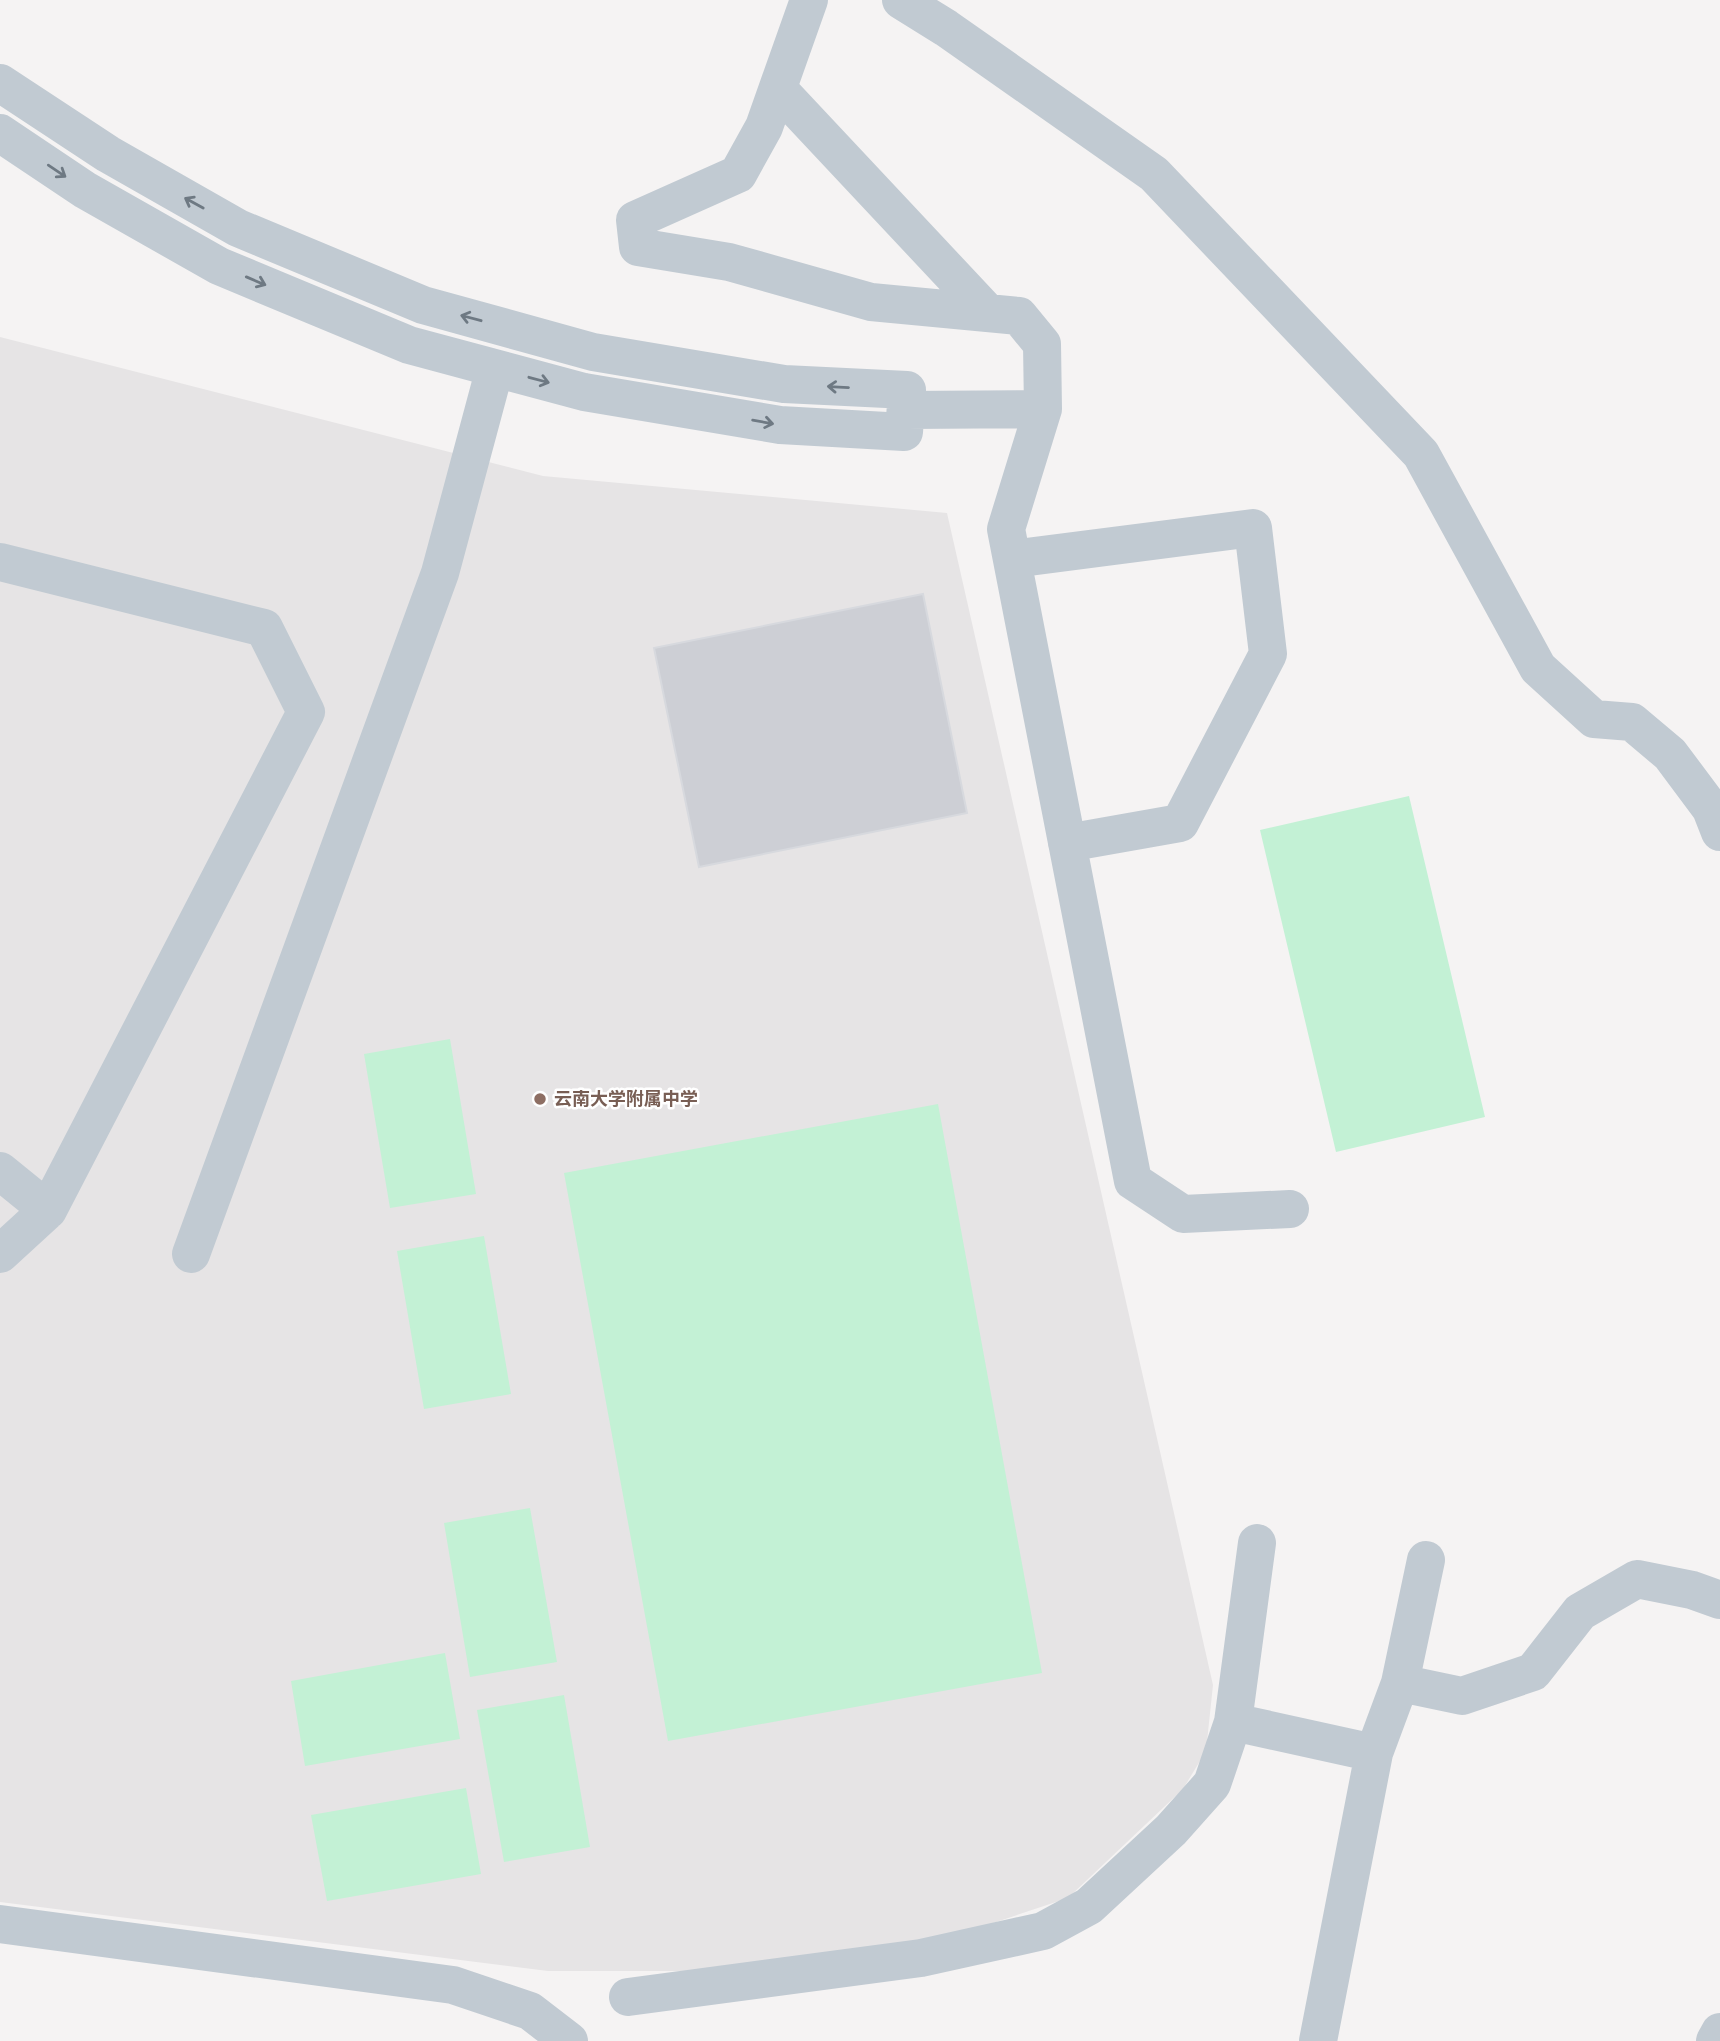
<svg xmlns="http://www.w3.org/2000/svg" width="1720" height="2041" viewBox="0 0 1720 2041" font-family="'Work Sans','Noto Sans SC',sans-serif">
<style>
.education{fill:#e6e4e5}
.green{fill:#c3f1d5}
.building{fill:#cdcfd5;stroke:#d7d9de;stroke-width:2}
.lines{fill:none;stroke-linecap:round;stroke-linejoin:round}
.minor{stroke:#c1cad2;stroke-width:38}
.oneway{stroke:#6e7983}
.education-dot{fill:#8d6e63;stroke:#fff;stroke-width:2.5}
.labels{text-anchor:middle;stroke-width:5;stroke-linejoin:round;paint-order:stroke}
.education-label{font-size:18px;font-weight:bold;fill:#785e54;stroke:#fff;text-anchor:start}
</style>
<rect width="100%" height="100%" fill="#f5f3f3"/>
<path class="education" d="M0,337L543,476L947,513L1213,1685L1206,1751L1183,1789L1068,1898L939,1941L687,1971H548L0,1902Z"/>
<path class="green" d="M1409,796L1485,1117L1336,1152L1260,830Z
M450,1039L476,1194L390,1208L364,1054Z
M938,1104L1042,1673L668,1741L564,1173Z
M484,1236L511,1394L424,1409L397,1251Z
M530,1508L557,1662L470,1677L444,1523Z
M445,1653L460,1739L305,1766L291,1681Z
M564,1695L590,1847L504,1862L477,1710Z
M466,1788L481,1874L327,1901L311,1815Z"/>
<path class="building" d="M923,594L967,813L699,867L654,648Z"/>
<g class="lines">
<path class="minor" d="M809,0L764,127L738,174L635,220L638,247L729,262L871,302L1019,316L1042,344L1043,409L1006,529L1133,1181L1183,1214L1290,1209
M901,0L946,28L1154,174L1421,454L1538,668L1594,719L1632,722L1670,754L1711,809L1720,832
M0,83L108,154L238,228L423,305L593,352L784,384L907,390L904,432L780,425L584,392L409,345L219,266L85,190L0,133
M778,89L988,313
M906,410L1043,409
M1012,559L1253,528L1268,654L1180,823L1067,843
M0,562L264,628L306,712L48,1210L0,1254
M0,1171L48,1210
M191,1254L440,573L495,368
M1400,1683L1462,1696L1533,1672L1580,1612L1637,1579L1692,1590L1720,1600
M1233,1722L1374,1753
M0,1924L453,1985L530,2011L569,2041
M628,1997L921,1958L1043,1931L1089,1906L1171,1830L1212,1784L1233,1722L1257,1543
M1318,2041L1374,1753L1400,1683L1426,1560
M1715,2041L1720,2032"/>
</g>
<defs><path id="oneway-shaft" d="M-6 0H5M1.5-3L5.5 0L1.5 3" fill="none" stroke-width="1.6" stroke-linecap="round" stroke-linejoin="round" transform="scale(1.75)"/></defs>
<g class="oneway">
<use href="#oneway-shaft" transform="translate(57 171) rotate(34)"/>
<use href="#oneway-shaft" transform="translate(194 203) rotate(-151)"/>
<use href="#oneway-shaft" transform="translate(256 281) rotate(23)"/>
<use href="#oneway-shaft" transform="translate(471 318) rotate(-165)"/>
<use href="#oneway-shaft" transform="translate(539 380) rotate(15)"/>
<use href="#oneway-shaft" transform="translate(838 387) rotate(-177)"/>
<use href="#oneway-shaft" transform="translate(763 422) rotate(10)"/>
</g>
<circle class="education-dot" cx="540" cy="1099" r="7"/>
<g class="labels">
<g class="education-label">
<text x="554" y="1105">云南大学附属中学</text>
</g>
</g>
</svg>
